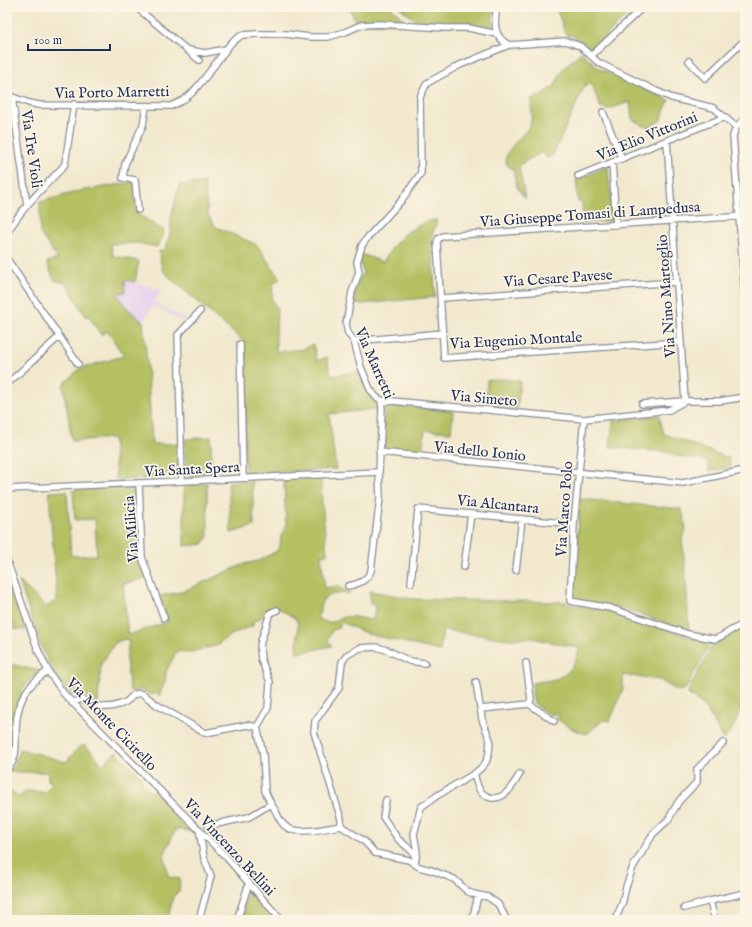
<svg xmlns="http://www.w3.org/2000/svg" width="752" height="927" viewBox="0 0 752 927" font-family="'IM FELL English',serif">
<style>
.built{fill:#e8d2ee}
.green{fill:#b4c062;stroke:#687860}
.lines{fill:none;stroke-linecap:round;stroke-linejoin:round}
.minor-casing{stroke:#868c96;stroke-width:8}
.minor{stroke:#fff;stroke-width:5.5}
.labels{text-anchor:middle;stroke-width:3.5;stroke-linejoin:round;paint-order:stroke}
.street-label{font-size:15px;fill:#1b2f5e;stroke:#fcf5e5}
</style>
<rect width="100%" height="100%" fill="#fcf5e5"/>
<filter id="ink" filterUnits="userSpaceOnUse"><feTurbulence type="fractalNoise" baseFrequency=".025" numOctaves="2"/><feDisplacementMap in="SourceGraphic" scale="8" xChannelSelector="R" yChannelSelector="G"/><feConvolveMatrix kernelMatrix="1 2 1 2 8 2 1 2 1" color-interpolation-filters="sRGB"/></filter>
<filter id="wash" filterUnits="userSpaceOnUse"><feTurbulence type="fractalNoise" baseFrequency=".012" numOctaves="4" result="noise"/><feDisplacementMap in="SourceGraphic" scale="16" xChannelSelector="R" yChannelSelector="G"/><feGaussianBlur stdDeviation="0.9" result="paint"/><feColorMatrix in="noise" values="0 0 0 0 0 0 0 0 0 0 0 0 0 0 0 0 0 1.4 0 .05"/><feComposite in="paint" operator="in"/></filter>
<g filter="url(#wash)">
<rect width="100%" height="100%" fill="#f1e8cd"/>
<path class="built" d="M125,280L161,290L154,302L186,319L183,322L154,306H152L143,322L128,309L117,294L125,292Z"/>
<path class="green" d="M349,7H391L402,18L406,23L357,24Z
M399,7H494L491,31L467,26L422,25Z
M556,7H636L594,47H589L575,38L574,36L567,35L565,33Z
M581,52L600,69L669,100L660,121L648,128L632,119L630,102L606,110L604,107L601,108L591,83L585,85L553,155L547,158L542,152L519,165L525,199L517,187L513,169C491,160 525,135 529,127C533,120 531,107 531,99L541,95L554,87L563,69Z
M606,167H608L613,220L611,221L583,223L582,201L578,202L576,180Z
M134,182L136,213L163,230L164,235L157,247L138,243L111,244L113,256L139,261L135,282L125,280V292L117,294L128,309L143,322L147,362L152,444H177L178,475L154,476V478L116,480L113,438L72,441L63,385L78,370L85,367L124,356L107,331L101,335L88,315L86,317L66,283L54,280L47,262L58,259L40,233V202L79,191Z
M204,182L208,215L216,227L257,245L280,279L273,284L272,299L277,309L276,332V352L304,349L313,344L317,361L327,357L331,376L361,371L369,390L378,404V409L329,414L336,469L248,474L245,471L243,341L169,277L162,269L159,251L165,250L171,230V218L179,185Z
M433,220H437L432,236L435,297L351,305L354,292L363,272L360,261L361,254L383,262C396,240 408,227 433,220Z
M503,379L520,381L517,409L485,406L487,380Z
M385,405L453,411L451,432L425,430L422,453L382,449Z
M659,415L664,434L729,458L731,468L709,471L708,461L672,455L671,453L610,447L613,421Z
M211,437L212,473L186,475L185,439Z
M321,478C321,503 325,529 327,554L321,555L325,588L337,586L350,593C334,594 319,593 320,613L317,616C320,623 328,622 335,622C342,612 363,619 373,620L376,605L370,604V591L414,599L566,602V604L611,611L686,636L711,642L684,691L676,690L660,680L623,675V689L610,721L603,720L587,734L574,730L557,719L559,713L557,712L555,714L550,715C531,702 533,707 532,683C541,681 552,681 560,677C570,673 578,659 579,648L532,638L509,639L443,630L440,651L368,634L341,622L339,628L334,629L329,636L328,642L332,646L297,653L298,624L295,618L276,607L269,610L265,615L253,622V626L235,633L220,642L219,645L187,653L181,651L176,652L166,672L165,682L159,696L156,693L152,695L142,690L133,692L130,691L126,660L129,640L124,639L115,643L101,664L98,703L83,694L72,695C44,672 31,614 19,581L46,607L57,600L49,492L67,491L71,556L97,555L95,519L75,520L73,490L137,487L139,557L146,578L123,584L128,635L168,622L159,596L182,592L244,564L258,561L275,552L280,547L281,536L286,525L284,482L286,479Z
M252,481L254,526L231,533L228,482Z
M207,483L208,537L203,544L184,546V485Z
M580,499L682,509L686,530L682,538L686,577L689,631C656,620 624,607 591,603C583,602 576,601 573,594Z
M13,587L26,630L14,629V624H7V589Z
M741,628H745V698L735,724L724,740L708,712L700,702L688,694L689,689L714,642Z
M10,664L26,668L42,671L29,680L22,690L14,714L12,753L7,764V665Z
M80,746H86L98,759L102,765L116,752L141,776L143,787L147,788L151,792L154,790L182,819L178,820L180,824L187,823L195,832L176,829L164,855L169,877L180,879L179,891L173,897L168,919L167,920H7V788L19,797L27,791L45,792L52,784L48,780V772H8L15,763L20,749L66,762Z
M249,892H252L276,920H239L247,895Z"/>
</g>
<g filter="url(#ink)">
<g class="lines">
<defs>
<path id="minor" d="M136,7L199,60
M497,7C494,22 493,37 509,45
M189,50L205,53L226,49
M591,56L643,7
M689,61L705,78L745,40
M7,95L29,103L39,105L171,106L182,101L192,93L204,79L231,43L242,35L256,34H286L310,37H328L345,32L361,25L380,24L445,28H469L497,34
M12,97L27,205
M603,112L622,159
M745,118L736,127L733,136L745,296
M612,162L616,225
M578,176L725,117
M138,210L135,180L123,178L125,164L143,125L146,106
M7,233C21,209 42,189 61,169L65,164L74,104
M7,259L78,364
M441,298L677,282
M354,341L443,333
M681,342L444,358L437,243L438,239L443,236L745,216
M240,344L243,478
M7,384L59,337
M381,400L584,419L669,410L685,401H720L745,397
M642,404L685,401L667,141
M584,419L574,524L570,601L610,608L688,634L715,639C725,636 734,626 745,625
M379,452L683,483L745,470
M182,481L178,335L200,311
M139,483L142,557L164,618
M7,489L379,472
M7,561L38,650L48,671L64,694L227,858L281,920
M464,567L471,514
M516,570L522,519
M411,583L418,509L574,524
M348,586C359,584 366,581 371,571L380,498L379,472L382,409L381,400L376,397L370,389L361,367L354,341L348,333L346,324L352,292L359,272L357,262L362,245L368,237L401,201L421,173L420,97L427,83L460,65L509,45L566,41L580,46L599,63L656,91L672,98L714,108L736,127
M526,663L531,699L529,704
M72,703L81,699C94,705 104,710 118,705C121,704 125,703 127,701C133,696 134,692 143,694L157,705L205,733L247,725L257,727
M481,709L529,704L554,721
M7,769C19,758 15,743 16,728C17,702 26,685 48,671
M474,774C476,780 477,787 481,792C484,796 488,797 492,798C507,799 513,784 520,774
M386,800L383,817L398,839L413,852L415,858
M271,804C277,811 278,820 285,826C296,836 327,828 341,826L364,841L375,853L409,860L419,867L431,870L454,879L467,891L473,894L488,897L498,904L507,920
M208,826L249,817L271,804L265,791L263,754L257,727L268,708L270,682L261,659L260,648L261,641L270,613L277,610
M341,826V819L314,732L315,721L339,688L342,662L347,655L360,648L376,647L387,650L409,661L425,663
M199,829L204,858L211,876L199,920
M415,863L417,852L414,834L421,807L438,795L474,774L481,768L486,762L489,753L490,740L482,719L476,682
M684,908L710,901
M237,920L249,883
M470,920L474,913L478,895
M615,920L622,904L626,887L633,867L653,834L668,820L679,801L697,782V769L723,743
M715,920L710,901L745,893"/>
</defs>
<use href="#minor" class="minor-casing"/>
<use href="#minor" class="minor"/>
</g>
</g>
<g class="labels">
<g class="street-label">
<text transform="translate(112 92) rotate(-1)" y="5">Via Porto Marretti</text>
<text transform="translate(647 136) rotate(-22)" y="5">Via Elio Vittorini</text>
<text transform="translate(32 149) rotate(82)" y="5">Via Tre Violi</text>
<text transform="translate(590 214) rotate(-4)" y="5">Via Giuseppe Tomasi di Lampedusa</text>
<text transform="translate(558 278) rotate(-4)" y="5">Via Cesare Pavese</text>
<text transform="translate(666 296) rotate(-94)" y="5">Via Nino Martoglio</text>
<text transform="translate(516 340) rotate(-3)" y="5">Via Eugenio Montale</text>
<text transform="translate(375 363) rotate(66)" y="5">Via Marretti</text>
<text transform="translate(484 398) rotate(5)" y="5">Via Simeto</text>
<text transform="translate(480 451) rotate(6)" y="5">Via dello Ionio</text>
<text transform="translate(192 469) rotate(-3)" y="5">Via Santa Spera</text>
<text transform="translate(498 504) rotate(6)" y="5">Via Alcantara</text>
<text transform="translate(564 509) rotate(-86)" y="5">Via Marco Polo</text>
<text transform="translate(131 529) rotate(-94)" y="5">Via Milicia</text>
<text transform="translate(112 724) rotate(46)" y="5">Via Monte Cicirello</text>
<text transform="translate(230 847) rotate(47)" y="5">Via Vincenzo Bellini</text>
</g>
</g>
<rect width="752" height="927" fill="none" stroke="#fcf5e5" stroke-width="24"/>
<path d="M28 44v6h82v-6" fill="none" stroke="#1b2f5e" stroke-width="2"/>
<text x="34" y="44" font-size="12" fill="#1b2f5e" stroke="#fcf5e5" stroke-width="3" paint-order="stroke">100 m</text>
</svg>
